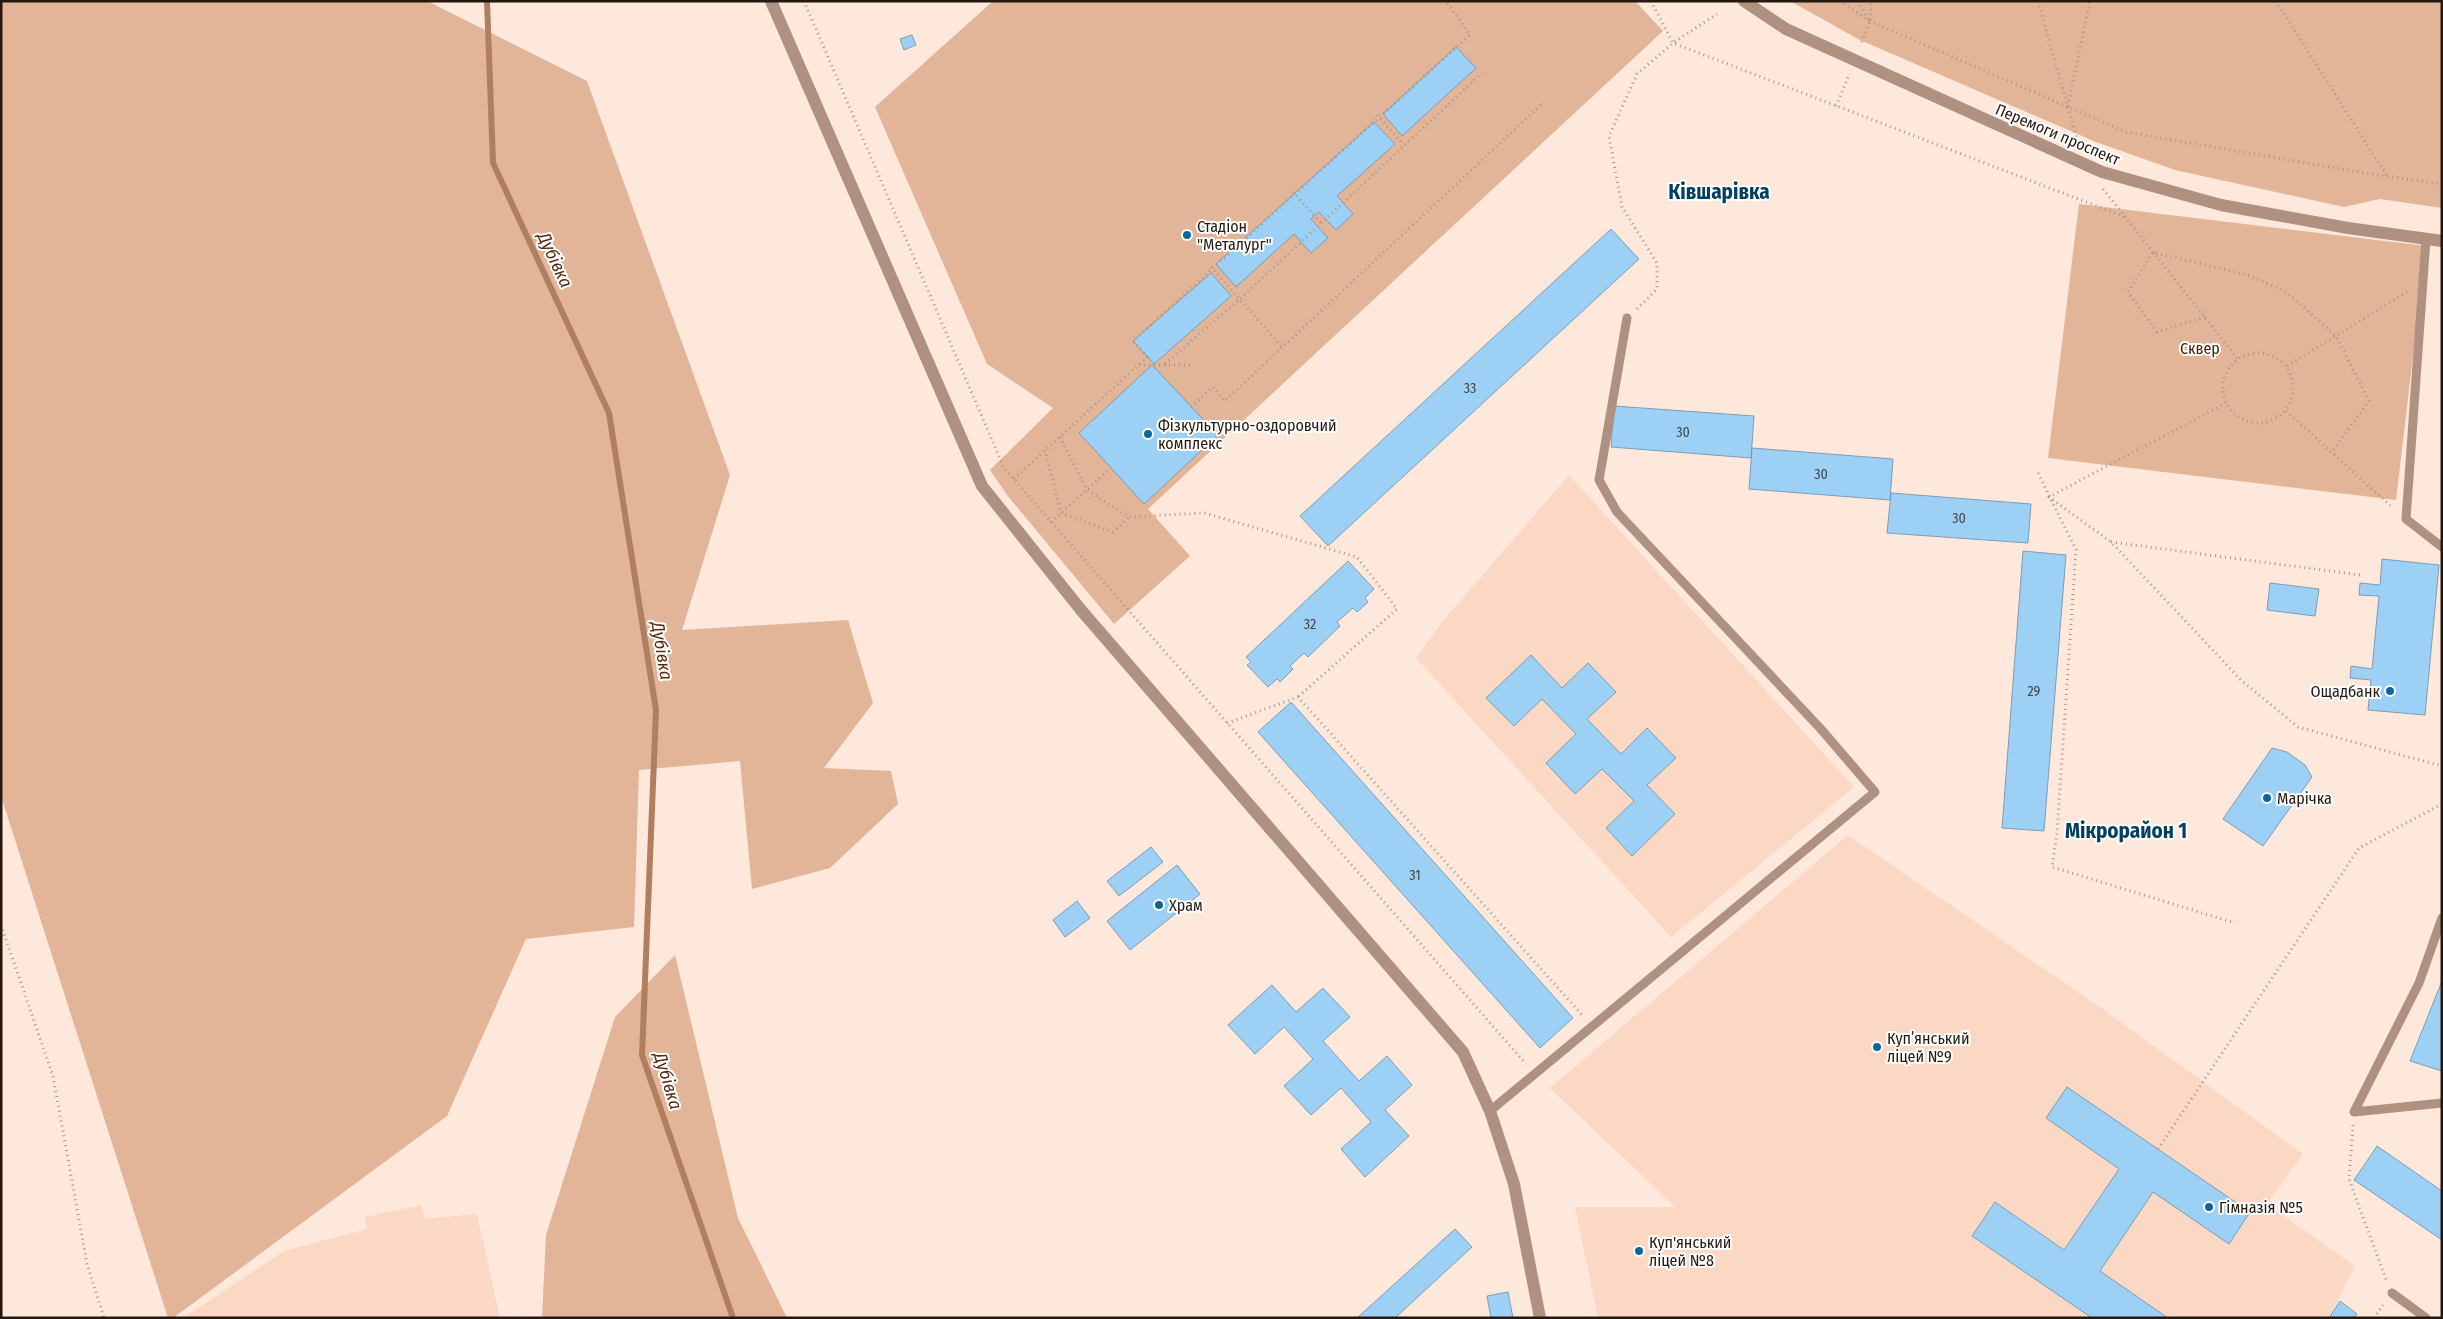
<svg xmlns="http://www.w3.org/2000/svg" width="2443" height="1319" viewBox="0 0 2443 1319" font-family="'Fira Sans Condensed',sans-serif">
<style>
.built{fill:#fad8c4}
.green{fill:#e2b498}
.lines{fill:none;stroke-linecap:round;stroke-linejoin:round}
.stream{stroke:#b07f60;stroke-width:6}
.building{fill:#9dd0f5;stroke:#7d9cb3}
.path{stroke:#a9978c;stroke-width:3;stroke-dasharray:1 4;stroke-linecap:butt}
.service{stroke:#ae9180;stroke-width:9}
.minor{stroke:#ae9180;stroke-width:12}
.poi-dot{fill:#0f6797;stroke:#fff;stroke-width:2}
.labels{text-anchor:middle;stroke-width:4;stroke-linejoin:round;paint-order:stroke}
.number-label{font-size:14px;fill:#424649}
.street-label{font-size:16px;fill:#241810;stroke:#fff}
.poi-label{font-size:16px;fill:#241810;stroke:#fff;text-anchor:start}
.park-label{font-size:16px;fill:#451d00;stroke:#fff}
.water-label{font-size:18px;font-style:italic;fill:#562c0e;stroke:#fff}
.district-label{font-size:21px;font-weight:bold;fill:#023f60;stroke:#fff}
</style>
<rect width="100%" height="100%" fill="#fee8db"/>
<path class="built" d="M1569,475L1854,787L1671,937L1416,658L1442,622Z
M1848,835L2097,1005L2303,1154L2267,1204L2355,1266L2329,1318H1598L1575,1207H1675L1550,1088Z
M421,1205L425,1219L477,1214L500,1318H183L284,1251L367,1229L365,1217Z"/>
<path class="green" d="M1,1H427L587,81L730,475L682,630L848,620L873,703L824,768L891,771L898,804L830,868L752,889L740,761L639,770L634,927L526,939L447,1116L173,1318H168L1,796Z
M993,1H1635L1663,31L1148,509L1190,556L1114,624L1007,495L990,470L1053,408L987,364L875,107Z
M1790,1H2442V208L2380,199L2344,207L2175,170L2096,142L1860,40Z
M2079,204L2426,246L2396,500L2048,458Z
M675,955L738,1218L787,1318H542L546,1235L615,1017Z"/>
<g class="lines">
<path class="stream" d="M487,1L493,163L609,413L656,710L642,1055L733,1318"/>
</g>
<path class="building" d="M912,35L916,45L904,50L900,39Z
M1456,47L1476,68L1402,136L1383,114Z
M1374,122L1395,144L1337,196L1353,214L1336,230L1319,212L1311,219L1328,238L1311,253L1294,234L1236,287L1216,264Z
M1611,229L1639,259L1328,546L1300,516Z
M1211,273L1231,296L1154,364L1133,341Z
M1152,365L1218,435L1144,504L1079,433Z
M1614,406L1754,416L1751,458L1611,447Z
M1752,448L1893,459L1890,500L1749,489Z
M1891,493L2031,504L2028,543L1887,533Z
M2023,551L2066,555L2044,831L2002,828Z
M2382,559L2439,565L2425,715L2368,710L2371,680L2350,678L2351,666L2372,669L2379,596L2359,595L2360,583L2380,585Z
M1348,561L1374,589L1365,598L1368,602L1357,612L1353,608L1337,622L1340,626L1308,657L1304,653L1290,666L1293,669L1280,682L1277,679L1268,687L1247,665L1251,662L1246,657Z
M2270,583L2319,589L2315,616L2267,610Z
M1531,655L1562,688L1588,663L1616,692L1587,719L1621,754L1647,728L1676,758L1647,785L1675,814L1632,856L1606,828L1634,801L1602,769L1575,794L1546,763L1576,734L1542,699L1514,726L1486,698Z
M1291,702L1573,1018L1540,1048L1258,732Z
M2272,748L2287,752L2305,765L2312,777L2263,846L2223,819Z
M1151,847L1163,862L1119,896L1107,881Z
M1177,865L1200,894L1130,950L1107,921Z
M1077,901L1090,918L1065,937L1053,920Z
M2442,981V1071L2410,1061Z
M1272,985L1296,1012L1323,988L1350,1017L1323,1041L1359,1081L1387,1056L1412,1085L1385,1110L1409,1136L1365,1177L1341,1149L1371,1122L1341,1088L1311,1115L1284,1086L1313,1059L1284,1027L1255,1054L1228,1025Z
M2067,1087L2250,1212L2229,1244L2153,1192L2100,1271L2168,1318H2092L1972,1236L1995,1202L2064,1250L2119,1169L2046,1118Z
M2377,1146L2442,1191V1240L2354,1180Z
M1455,1229L1472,1247L1395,1318H1357Z
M1508,1292L1513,1318H1491L1487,1296Z
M2340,1301L2357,1314L2354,1318H2329Z"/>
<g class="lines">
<path class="path" d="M804,1L1004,468L1526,1064
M1651,1L1673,43L2125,217
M1840,1L1870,21L2126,132L2371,174L2442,184
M1858,1L1870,21L1860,46
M2038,1L2078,143
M2276,1L2387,176
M1870,20L1872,1
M1836,106L1849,75
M2068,106L2090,1
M1377,115L1404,145
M2103,189L2238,359
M1293,192L1321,223
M1211,267L1283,348
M1637,309L1657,289V263L1622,207L1609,136L1637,74L1673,43L1717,14
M2205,317L2157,332L2128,292L2153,252L2250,276L2285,291L2336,336L2369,401L2332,452
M2223 388a35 35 0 1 1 70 0a35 35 0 1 1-70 0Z
M1165,364L1240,299L1482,73
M1139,365H1193
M2287,366L2407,292
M2226,403L2049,497L2111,542L2241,680L2298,727L2442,766
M1191,407L1213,387L1225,401L1544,102
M2286,411L2393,508
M1060,437L1087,490L1129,517L1204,513L1357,557L1397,609L1298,697
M1045,450L1061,513L1113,532L1129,517
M2038,473L2076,550L2057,833L2052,867L2235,923
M1014,479L1147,357L1133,341L1470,35L1446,1
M1051,522L1111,468
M2111,542L2360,575
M1227,723L1298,697L1584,1017
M1,925L53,1076L87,1264L104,1318
M2353,1125L2349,1179L2387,1282
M2158,1149L2359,848L2442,804
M2374,1318L2383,1305"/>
<path class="service" d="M2426,239L2406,519L2442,547
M1490,1111L1875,792L1820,728L1617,512L1599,480L1627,318
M2354,1112L2419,983L2442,918
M2354,1112L2442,1103
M2392,1293L2426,1318"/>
<path class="minor" d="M771,1L982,486L1081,610L1463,1052L1490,1111L1514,1184L1540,1318
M1744,1L1786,29L2102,172L2221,205L2348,228L2442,241"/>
</g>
<g class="poi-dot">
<circle cx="1187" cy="235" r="5"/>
<circle cx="1148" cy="434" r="5"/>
<circle cx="2390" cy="691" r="5"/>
<circle cx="2267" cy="798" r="5"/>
<circle cx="1159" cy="905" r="5"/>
<circle cx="1877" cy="1047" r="5"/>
<circle cx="2209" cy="1207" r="5"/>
<circle cx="1639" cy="1251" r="5"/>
</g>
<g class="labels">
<g class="number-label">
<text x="1470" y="393">33</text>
<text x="1683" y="437">30</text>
<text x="1821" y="479">30</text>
<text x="1959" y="523">30</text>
<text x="1310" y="629">32</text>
<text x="2034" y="696">29</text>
<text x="1415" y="880">31</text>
</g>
<g class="street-label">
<text transform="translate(2058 134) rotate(23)" y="6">Перемоги проспект</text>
</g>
<g class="poi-label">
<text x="1197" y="232">Стадіон<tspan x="1197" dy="18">"Металург"</tspan></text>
<text x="1158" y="431">Фізкультурно-оздоровчий<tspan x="1158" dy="18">комплекс</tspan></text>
<text x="2380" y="697" text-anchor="end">Ощадбанк</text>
<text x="2277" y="804">Марічка</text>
<text x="1169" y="911">Храм</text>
<text x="1887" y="1044">Куп’янський<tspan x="1887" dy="18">ліцей №9</tspan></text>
<text x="2219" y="1213">Гімназія №5</text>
<text x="1649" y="1248">Куп'янський<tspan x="1649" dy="18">ліцей №8</tspan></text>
</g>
<g class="park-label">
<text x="2200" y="354">Сквер</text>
</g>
<g class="water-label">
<text transform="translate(555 260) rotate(65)" y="6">Дубівка</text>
<text transform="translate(662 651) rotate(81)" y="6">Дубівка</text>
<text transform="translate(668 1081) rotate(73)" y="6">Дубівка</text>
</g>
<g class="district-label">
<text x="1719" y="199">Ківшарівка</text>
<text x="2126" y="838">Мікрорайон 1</text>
</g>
</g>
<rect width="2443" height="1319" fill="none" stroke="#241810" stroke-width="5"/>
</svg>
